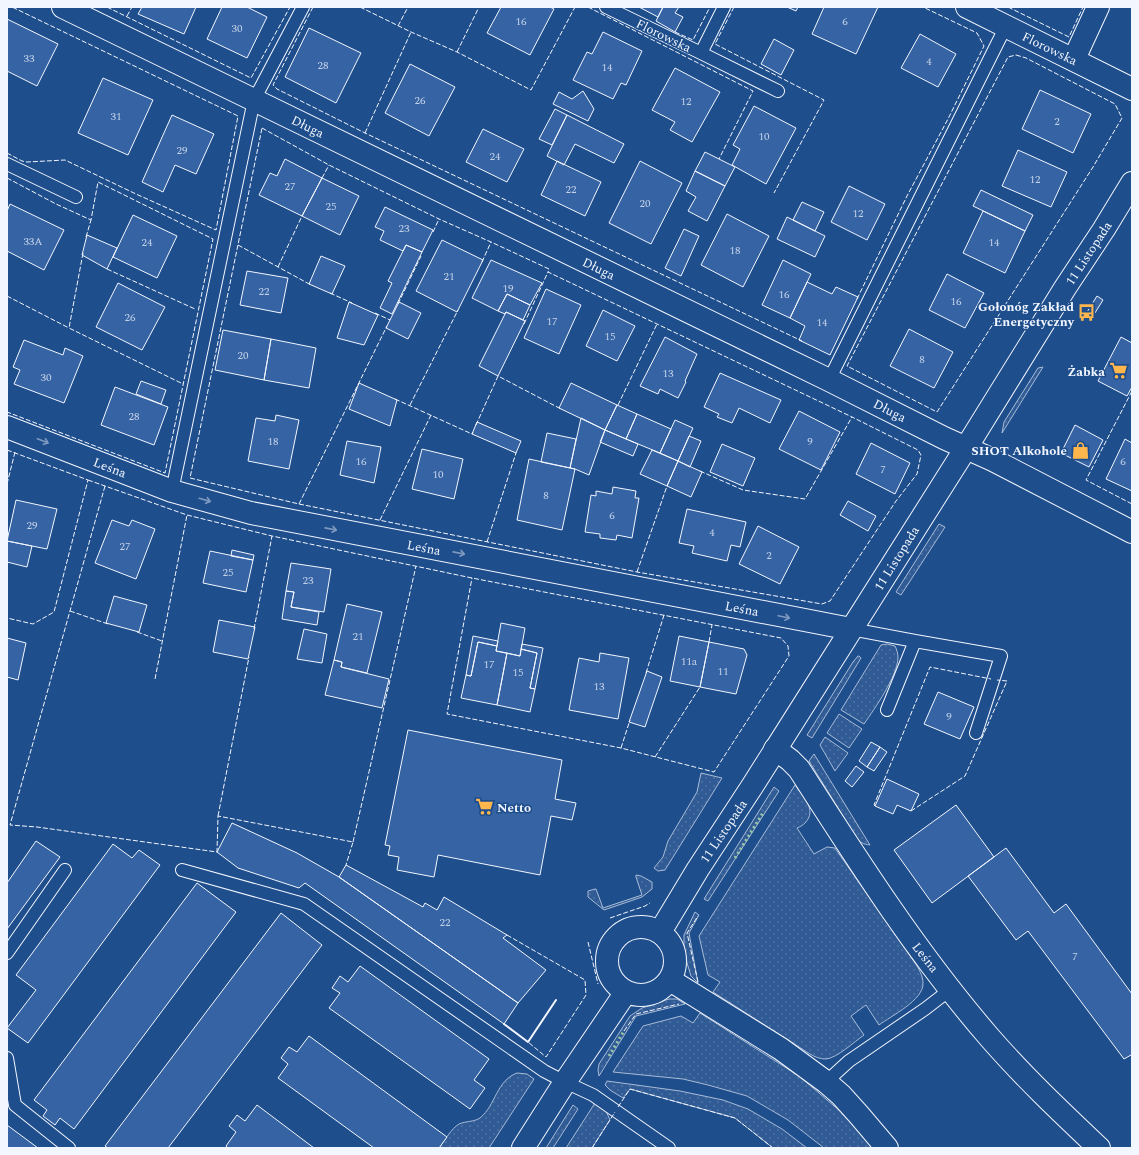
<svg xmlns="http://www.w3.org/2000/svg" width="1139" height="1155" viewBox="0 0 1139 1155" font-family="Spectral,serif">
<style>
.grass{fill:url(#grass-dots);stroke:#a8bbd7}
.building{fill:#3563a3;stroke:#f2f6ff}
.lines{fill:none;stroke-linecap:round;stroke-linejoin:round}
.lane-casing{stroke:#f2f6ff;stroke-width:14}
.street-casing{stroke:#f2f6ff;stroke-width:24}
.secondary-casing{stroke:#f2f6ff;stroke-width:24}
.lane{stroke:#1f4e8c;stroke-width:12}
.street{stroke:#1f4e8c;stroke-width:22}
.secondary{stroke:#1f4e8c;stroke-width:22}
.hedge{stroke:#97c8a6;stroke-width:3;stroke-dasharray:2 3;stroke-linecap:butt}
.fence{stroke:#f2f6ff;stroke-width:1;stroke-dasharray:5 2;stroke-linecap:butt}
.wall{stroke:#f2f6ff;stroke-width:2}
.oneway{stroke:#7e9ac0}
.labels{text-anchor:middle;stroke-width:3;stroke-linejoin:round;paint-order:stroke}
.number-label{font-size:11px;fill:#c3d1e8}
.street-label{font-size:13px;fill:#f2f6ff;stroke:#1f4e8c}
.poi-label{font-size:13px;font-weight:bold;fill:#f2f6ff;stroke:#1f4e8c;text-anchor:end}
</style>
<defs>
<pattern id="grass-dots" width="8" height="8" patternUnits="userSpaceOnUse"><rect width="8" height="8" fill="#305b95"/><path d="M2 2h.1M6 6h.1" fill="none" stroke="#4e73a5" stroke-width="1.8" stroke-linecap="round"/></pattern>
</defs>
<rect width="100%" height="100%" fill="#1f4e8c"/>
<path class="grass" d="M1043,367L1002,433L1004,422L1038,368Z
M939,524L945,527L901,595L896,592Z
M887,644L895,646C897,650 898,654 898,658C897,677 875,708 864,724L841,710L881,645Z
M858,656H859L861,658L812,738L807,735L853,662Z
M839,714L862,729L849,748L827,733Z
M825,737L848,753L835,771L820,745Z
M814,754L870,845C863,844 860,843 856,837L809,761Z
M701,773L722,778L665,870L658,871L654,868L663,857L668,841L697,792Z
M795,785C802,795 818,810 805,823C803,825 800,827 797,828L814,854L827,847L835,848L915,963C919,969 923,976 923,983C924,1000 891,1016 879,1025L866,1005L851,1016L864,1035C854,1042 837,1058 826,1059C820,1059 815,1057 810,1054L713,992L720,982L708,975L699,936Z
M774,787L779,791L708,901L704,899Z
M636,875L641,876L652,882V889L642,897L604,910L588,897V891L595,889H596L603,908L642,895L636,877Z
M695,912L699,915L689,933L698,983L691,976L687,963L684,945V935Z
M669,999H677L685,1004L636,1016L599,1076L598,1070L599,1064L630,1016L642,1008Z
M700,1013L799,1076L840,1111L863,1136L872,1148H824L788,1120L747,1096L708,1085L683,1079L613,1072L643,1026L681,1016L693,1023Z
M517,1073L527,1074L534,1079L489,1148H439C445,1140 451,1129 459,1124C466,1121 474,1122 480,1118C496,1105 496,1081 517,1073Z
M607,1081L680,1091L723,1100L748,1109L782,1129L807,1148H773L735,1118L630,1089L623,1098L610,1090L605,1085Z
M595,1103L606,1111L610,1120L592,1148H566Z
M573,1105L578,1109L553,1148H546Z"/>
<path class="building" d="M142,7H196L184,34L138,14Z
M222,7H247L267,17L247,58L207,39Z
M501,7H550L554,9L530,55L487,33Z
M639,7H663L658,17Z
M663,7H679L675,13L683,17L675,32L656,21Z
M787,7H798L796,11Z
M824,7H878L856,54L812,34Z
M7,19L58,44L37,86L7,71Z
M309,28L361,53L336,103L285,77Z
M603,32L642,51L626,85L621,83L613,99L573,80L587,52L592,54Z
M920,34L956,54L938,87L901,68Z
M774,39L794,50L781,75L761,64Z
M410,64L455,87L429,136L385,113Z
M675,68L720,92L692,142L670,130L675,122L652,110Z
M103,78L153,100L128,155L78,133Z
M1040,90L1091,114L1073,153L1022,129Z
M583,91L594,109L588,121L553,104L559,92L572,99Z
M754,106L796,128L766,184L732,165L740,149L733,145Z
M555,109L567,115L552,145L539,139Z
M172,115L214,134L196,174L175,165L163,192L142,182Z
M567,115L624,144L614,163L575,144L564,165L547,156Z
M483,129L524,149L507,182L466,162Z
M1018,150L1067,172L1051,207L1002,186Z
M705,152L735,167L725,186L695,171Z
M285,159L322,178L302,216L259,195L270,173L277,176Z
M557,161L601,182L585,216L541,195Z
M640,161L682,183L651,244L609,223Z
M695,171L725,186L707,221L688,211L696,197L686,191Z
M322,178L359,196L340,235L302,216Z
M849,186L885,204L867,240L831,222Z
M981,190L1033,215L1025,231L973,206Z
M802,202L824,212L815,231L793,220Z
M10,204L64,230L44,270L7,251V211Z
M385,207L433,230L422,252L406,245L403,251L380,240L384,231L375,227Z
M983,211L1025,231L1005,273L963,253Z
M727,214L769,236L743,287L701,265Z
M133,215L177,236L157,278L113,257Z
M787,217L825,236L815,257L777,239Z
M684,229L699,236L681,276L665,268Z
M87,235L117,248L107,269L82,255Z
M442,240L483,260L457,312L416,291Z
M406,245L422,252L392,314L380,308L392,283L388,281Z
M321,256L345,266L332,294L309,284Z
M491,260L542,283L530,305L507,294L498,311L472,298Z
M783,260L811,274L790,318L762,305Z
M247,271L288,278L281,313L240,305Z
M947,274L984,293L965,328L929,310Z
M807,282L832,294L836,287L858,297L830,355L799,340L805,326L790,318Z
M118,283L165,307L142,350L96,327Z
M546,289L581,305L559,354L524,338Z
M507,294L530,305L523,320L506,312L505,314L498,311Z
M1097,296L1103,300L1093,316L1087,312Z
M349,302L378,315L364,345L337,338Z
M399,302L421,313L408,339L386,328Z
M603,310L635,326L617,361L586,346Z
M506,312L525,321L498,376L479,366Z
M909,329L953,352L934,388L890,366Z
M223,330L271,339L264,380L215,370Z
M665,337L697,354L685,381L686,382L678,398L660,389L658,394L640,386Z
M1121,337L1132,343V387L1127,396L1098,381Z
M271,339L316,348L309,388L264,380Z
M24,340L63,355L65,348L83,356L64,403L14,384L20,370L13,367Z
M720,373L781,400L770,423L739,408L732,423L717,417L719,414L704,407Z
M141,381L166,390L161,404L136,394Z
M359,383L397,400L390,426L349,409Z
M571,383L617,405L605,430L559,408Z
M115,387L168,407L154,445L101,425Z
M617,405L637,414L626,439L605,430Z
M799,411L840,432L821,470L779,449Z
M637,414L671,429L660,453L626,439Z
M276,415L299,420L289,469L248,461L256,418L275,421Z
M581,418L605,430L589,475L575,469L570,468Z
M675,420L693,428L678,461L660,453Z
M477,422L521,441L516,453L472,434Z
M1075,425L1103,440L1089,467L1061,453Z
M605,430L638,444L633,456L600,442Z
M547,433L576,439L570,468L541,462Z
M689,436L701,441L690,467L678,461Z
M1125,439L1132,443V491L1106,479Z
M347,441L381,447L374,483L340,475Z
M871,443L910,463L895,494L856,474Z
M722,444L755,458L743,486L710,472Z
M422,449L463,459L454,499L412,489Z
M652,450L678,461L667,486L640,474Z
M529,459L575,469L562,530L517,520Z
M678,461L702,472L691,497L667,486Z
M613,487L636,491L635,498H639L632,538L617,535L616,540L600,538V534L585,532L591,495L596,496V491L612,494Z
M16,500L57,509L47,549L7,541Z
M848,501L876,516L868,531L840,515Z
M687,509L746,522L740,547L731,545L727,561L692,553L694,546L679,543Z
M112,520L129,526L132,520L155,529L136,579L95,563Z
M758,526L799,547L780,584L739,564Z
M7,541L32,546L27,567L7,562Z
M232,550L254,555L253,560L231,556Z
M210,551L253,560L246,592L203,583Z
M291,563L331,569L324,612L291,607L294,592L286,591Z
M286,591L294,592L291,607L319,612L317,625L282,619Z
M114,596L147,605L139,632L106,623Z
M347,604L382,612L367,673L341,667L342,662L334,660Z
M219,620L255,627L248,659L213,652Z
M501,623L525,628L520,656L496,651Z
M304,629L327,634L322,663L297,659Z
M473,636L498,641L497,646L478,642L471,676L466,675Z
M679,636L709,642L700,687L670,681Z
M7,638L26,643L18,680L7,677Z
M478,642L497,646L496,651L507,653L497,705L461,698L466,675L471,676Z
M709,642L744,649L747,655L736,694L700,687Z
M522,644L543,648L535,689L530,688L537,653L521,649Z
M521,649L537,653L530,688L535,689L530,712L497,705L507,653L520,656Z
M600,653L629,658L618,719L569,710L579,658L599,662Z
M334,660L342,662L341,667L389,679L382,708L325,695Z
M647,671L662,677L645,727L629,722Z
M938,692L974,707L960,739L924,724Z
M408,730L562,760L555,799L576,803L572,820L551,816L540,875L438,855L434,877L397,870L399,857L388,855L390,846L385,845Z
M871,742L880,747L867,767L859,761Z
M880,747L887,752L874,771L867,767Z
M856,766L864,772L852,787L845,781Z
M887,779L919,794L911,811L897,805L893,814L875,806Z
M956,805L994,857L932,903L894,850Z
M232,823L297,853L339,877L518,1003L504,1024L305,883L299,888L238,868L217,852Z
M36,841L60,857L7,929V883Z
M113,844L132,858L139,850L160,865L28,1043L7,1028L36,990L16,975Z
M1006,848L1054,913L1066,904L1132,994V1056L1131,1055L1124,1059L1028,931L1016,940L968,876Z
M346,865L423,907L425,903L437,910L444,897L507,935L503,938L546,970L518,1003L339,877Z
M197,883L236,912L74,1129L60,1118L55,1125L43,1116L47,1110L34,1100Z
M281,913L322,945L168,1148H108L105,1146Z
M360,966L489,1059L474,1080L485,1088L470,1109L329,1008L340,993L332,988L340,976L348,982Z
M309,1036L447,1137L439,1148H374L278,1078L288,1064L281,1058L289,1047L297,1052Z
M257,1105L314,1148H228L226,1146L236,1132L229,1126L237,1115L245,1121Z
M7,1125L38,1148H7Z"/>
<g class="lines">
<defs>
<path id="lane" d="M606,7L701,53
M724,7L701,53L778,91
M7,164L76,197
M829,380L1006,26
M172,491L254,100L303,7
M851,629L915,641L1001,656L976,733
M887,710L915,641
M182,870L304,904L544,1071L565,1082L593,1095L669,1148
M7,953L65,870
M7,1058L15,1105L69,1148
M826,1082L849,1061L925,1009L951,989"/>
<path id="street" d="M63,7L829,380L944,438L993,460L1132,532
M967,7L1132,89
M1074,59L1098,7
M7,427L172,491L251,513L851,629
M775,749L790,760L799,769C858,861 918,955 990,1038C1024,1077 1061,1112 1099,1148
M670,980L781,1049L826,1082L841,1095L859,1115L887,1148"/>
<path id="secondary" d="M607 961a34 34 0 1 1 68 0a34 34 0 1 1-68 0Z
M660,932L698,869L753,785L966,448L1065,288L1104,229L1132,183
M523,1148L565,1082L626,992"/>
</defs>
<use href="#lane" class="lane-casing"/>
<use href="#street" class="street-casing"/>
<use href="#secondary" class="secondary-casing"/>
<use href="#lane" class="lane"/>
<use href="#street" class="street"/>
<use href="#secondary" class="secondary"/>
<path class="hedge" d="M735,858L764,811
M609,1056L624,1031"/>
<path class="fence" d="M107,7L251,78L290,7
M313,7L273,85L277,89L365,133L802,341
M360,7L411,32L457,52L531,90L575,7
M588,7L753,91L719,159
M734,7L715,44L824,100L774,193
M1008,7L1069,37L1083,7
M127,16L132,7
M398,26L408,7
M675,32L693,40L710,7
M457,52L479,7
M1016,55L1026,58L1115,104L1122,118L1093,167L937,412L847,366L1008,57Z
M262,128L329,165L439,219L491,242L549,269L548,272L852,417L918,450L921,455L917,474L896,501L830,601L822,604L637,572L299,504L190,478Z
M365,133L411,32
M7,153L22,161L27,162L65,160L136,194L216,230L238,116L12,7
M7,178L56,204L91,220L98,182L213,239L165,473L7,412
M322,178L329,165
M433,232L439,219
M86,237L91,220
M238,245L311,285
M83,253L69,328L183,384
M482,262L491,242
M278,267L302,216
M107,269L195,309
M330,293L352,303
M7,296L69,328
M857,299L907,196L948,119L984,46L977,33L923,7
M398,304L421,256
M375,313L390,320
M524,324L548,272
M1132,391L1086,480L1132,504
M395,399L472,434L473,432
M410,405L458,310
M618,405L657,324
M476,425L498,376L561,409
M7,450L88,480L54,612L33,624L7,618
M700,471L743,490L805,499L852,417
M88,480L187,515L272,536L472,578L781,638L788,646L789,656L714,772L621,748L447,714L472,578
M7,484L15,452
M105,486L10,825L37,827L217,852L218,816L353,842L346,865
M299,504L387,326
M380,520L431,415
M487,542L516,453
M637,572L667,486
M70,611L108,624
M254,629L272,536
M137,632L162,641
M709,642L712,625
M646,673L664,615
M155,679L187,515
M621,748L630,720
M655,757L700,687
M875,806L874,805L930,667L991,679
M911,811L965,776L1007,681L997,680
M218,816L249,657
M353,842L416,566
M610,918L645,906L650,903
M507,935L585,980L586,995L546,1057L528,1042
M588,942L598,984
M698,982L687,933L698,916
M624,1031L636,1014L679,1004
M618,1107L630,1089L735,1118L773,1148
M592,1148L615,1112"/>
<path class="wall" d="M504,1024L528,1042L556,1000"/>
</g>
<defs><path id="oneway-shaft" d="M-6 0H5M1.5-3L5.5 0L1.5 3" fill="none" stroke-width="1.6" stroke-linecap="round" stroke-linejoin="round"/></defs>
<g class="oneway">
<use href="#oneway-shaft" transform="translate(43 441) rotate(21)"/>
<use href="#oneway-shaft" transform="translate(205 500) rotate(16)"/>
<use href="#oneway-shaft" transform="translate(331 529) rotate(11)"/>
<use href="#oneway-shaft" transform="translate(459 553) rotate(11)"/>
<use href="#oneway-shaft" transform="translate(784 617) rotate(12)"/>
</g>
<defs>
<symbol id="bus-bare" viewBox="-9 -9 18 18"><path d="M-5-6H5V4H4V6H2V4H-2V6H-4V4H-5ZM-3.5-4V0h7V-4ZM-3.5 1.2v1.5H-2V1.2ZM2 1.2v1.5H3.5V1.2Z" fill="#ffb74d" stroke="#1f4e8c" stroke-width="2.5" paint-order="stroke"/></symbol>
<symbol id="supermarket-bare" viewBox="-9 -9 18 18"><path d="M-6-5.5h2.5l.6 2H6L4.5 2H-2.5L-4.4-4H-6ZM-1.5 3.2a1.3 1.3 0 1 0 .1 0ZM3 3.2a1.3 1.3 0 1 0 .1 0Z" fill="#ffb74d" stroke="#1f4e8c" stroke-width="2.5" paint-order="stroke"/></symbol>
<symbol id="shop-bare" viewBox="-9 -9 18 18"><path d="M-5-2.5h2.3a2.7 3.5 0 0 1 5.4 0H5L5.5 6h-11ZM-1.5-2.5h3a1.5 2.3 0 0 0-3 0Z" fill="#ffb74d" stroke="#1f4e8c" stroke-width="2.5" paint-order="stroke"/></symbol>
</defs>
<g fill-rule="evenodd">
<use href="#bus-bare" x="1074" y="300" width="25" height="25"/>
<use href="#supermarket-bare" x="1106" y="358" width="25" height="25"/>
<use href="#shop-bare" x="1068" y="438" width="25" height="25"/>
<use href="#supermarket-bare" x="472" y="794" width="25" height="25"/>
</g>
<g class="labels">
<g class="number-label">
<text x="521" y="25">16</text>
<text x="845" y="25">6</text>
<text x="237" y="32">30</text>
<text x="29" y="62">33</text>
<text x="929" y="65">4</text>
<text x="323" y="69">28</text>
<text x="607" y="71">14</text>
<text x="420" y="104">26</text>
<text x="686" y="105">12</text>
<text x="116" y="120">31</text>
<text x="1057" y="125">2</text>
<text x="764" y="140">10</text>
<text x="182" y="154">29</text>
<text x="495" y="160">24</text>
<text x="1035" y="183">12</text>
<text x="290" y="190">27</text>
<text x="571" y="193">22</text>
<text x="645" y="207">20</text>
<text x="331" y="210">25</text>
<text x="858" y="217">12</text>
<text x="404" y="232">23</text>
<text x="33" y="245">33A</text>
<text x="147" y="246">24</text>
<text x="994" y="246">14</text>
<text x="735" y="254">18</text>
<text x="449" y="280">21</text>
<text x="508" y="292">19</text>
<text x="264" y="295">22</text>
<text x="784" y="298">16</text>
<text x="956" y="305">16</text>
<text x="130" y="321">26</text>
<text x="552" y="325">17</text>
<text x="822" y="326">14</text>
<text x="610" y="340">15</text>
<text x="243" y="359">20</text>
<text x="922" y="363">8</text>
<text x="668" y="377">13</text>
<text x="46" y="381">30</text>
<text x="134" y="420">28</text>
<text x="273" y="445">18</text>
<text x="810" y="445">9</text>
<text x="361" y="465">16</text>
<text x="1123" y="465">6</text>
<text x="883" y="473">7</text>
<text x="438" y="478">10</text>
<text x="546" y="499">8</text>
<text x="612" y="519">6</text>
<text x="32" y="529">29</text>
<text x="712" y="536">4</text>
<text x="125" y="550">27</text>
<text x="769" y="559">2</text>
<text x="228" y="576">25</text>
<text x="308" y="584">23</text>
<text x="358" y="640">21</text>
<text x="689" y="665">11a</text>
<text x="489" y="668">17</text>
<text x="723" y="675">11</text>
<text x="518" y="676">15</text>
<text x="599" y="690">13</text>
<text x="949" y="720">9</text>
<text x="445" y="926">22</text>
<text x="1075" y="960">7</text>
</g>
<g class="street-label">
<text transform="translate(664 35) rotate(26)" y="5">Florowska</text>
<text transform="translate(1050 48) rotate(26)" y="5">Florowska</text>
<text transform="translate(308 126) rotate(26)" y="5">Długa</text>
<text transform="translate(1088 253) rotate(-57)" y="5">11 Listopada</text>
<text transform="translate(599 268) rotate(26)" y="5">Długa</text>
<text transform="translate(890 410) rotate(27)" y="5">Długa</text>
<text transform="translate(110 467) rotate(21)" y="5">Leśna</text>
<text transform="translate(424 547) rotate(11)" y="5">Leśna</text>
<text transform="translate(896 558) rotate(-58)" y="5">11 Listopada</text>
<text transform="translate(742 608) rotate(11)" y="5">Leśna</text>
<text transform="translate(723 831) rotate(-56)" y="5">11 Listopada</text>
<text transform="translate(926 957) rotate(52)" y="5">Leśna</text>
</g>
<g class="poi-label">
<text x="1074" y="311">Gołonóg Zakład<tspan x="1074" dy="15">Energetyczny</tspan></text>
<text x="1105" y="376">Żabka</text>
<text x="1067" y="455">SHOT Alkohole</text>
<text x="497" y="812" text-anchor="start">Netto</text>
</g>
</g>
<rect width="1139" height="1155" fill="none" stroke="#f2f6ff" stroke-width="16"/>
</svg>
